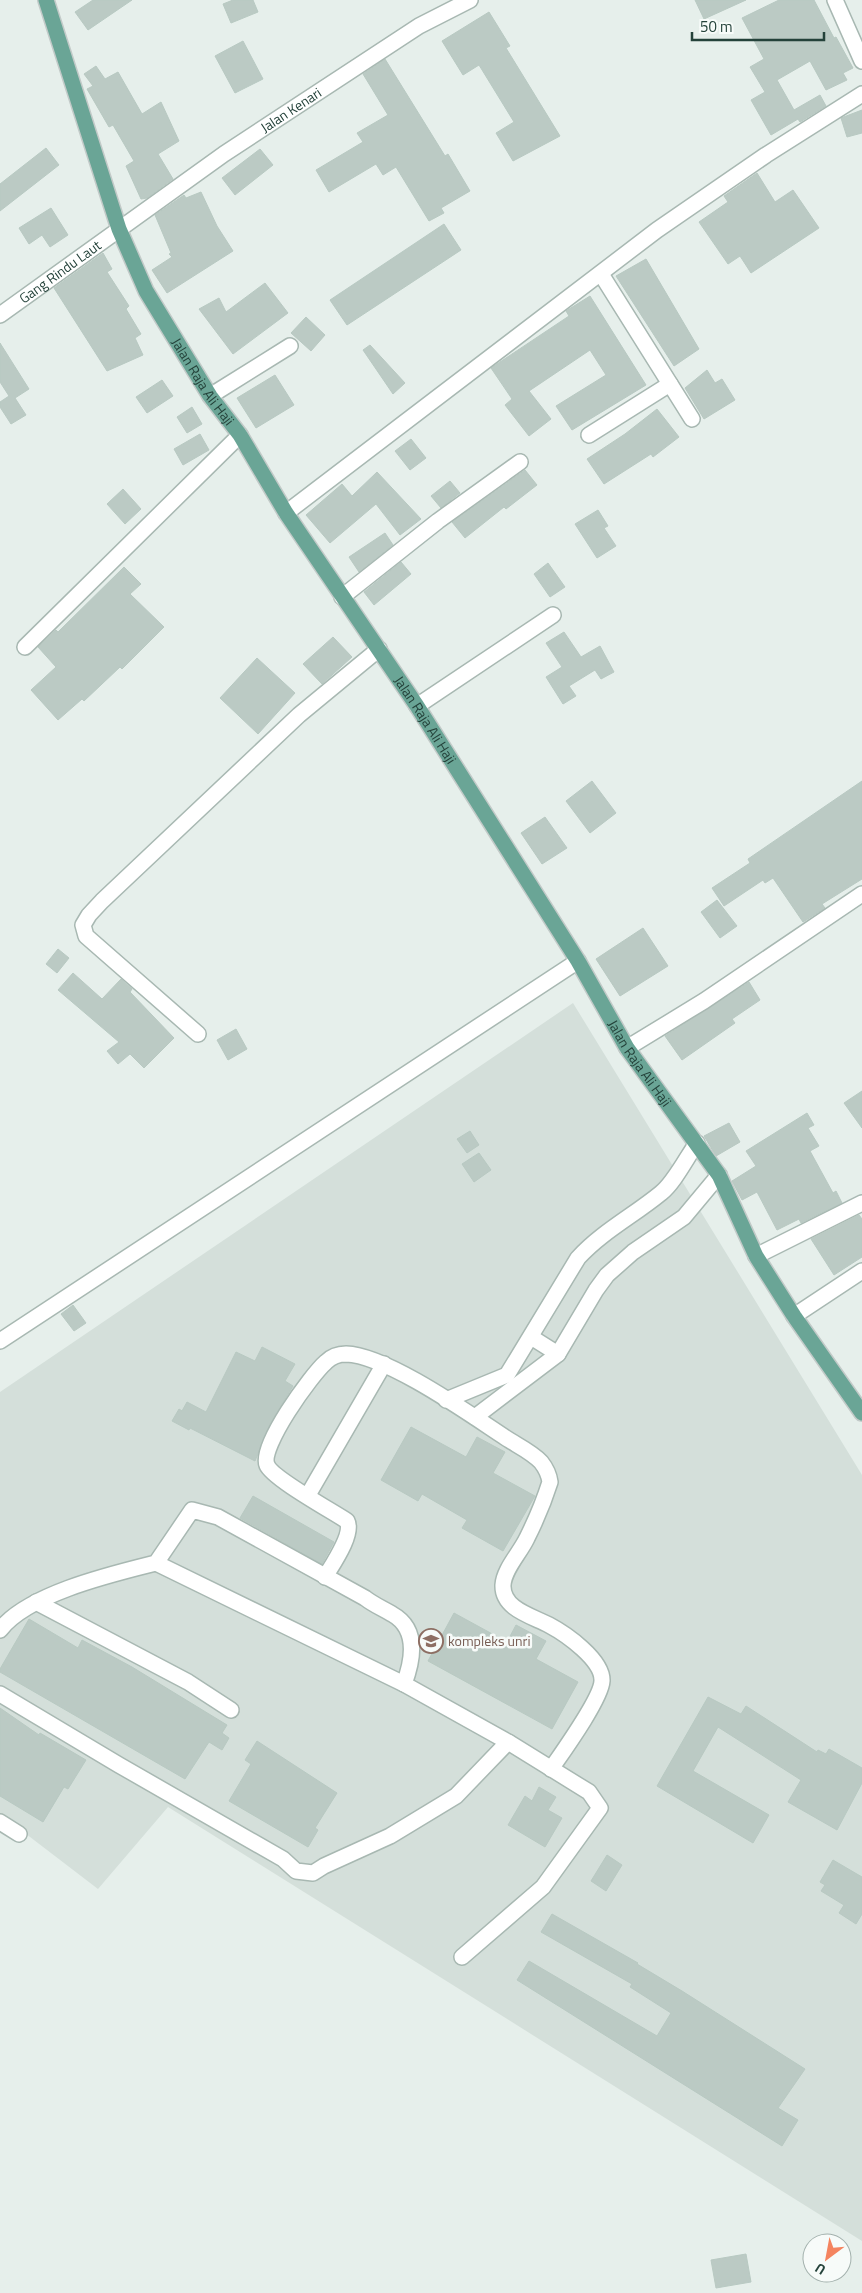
<svg xmlns="http://www.w3.org/2000/svg" width="862" height="2293" viewBox="0 0 862 2293" font-family="'Titillium Web',sans-serif">
<style>
.built{fill:#d4dfda}
.building{fill:#bbcac4;stroke:#b8c9c2}
.lines{fill:none;stroke-linecap:round;stroke-linejoin:round}
.minor-casing{stroke:#a8b8b2;stroke-width:18}
.major-casing{stroke:#c2cac8;stroke-width:18}
.minor{stroke:#fff;stroke-width:15}
.major{stroke:#6aa596;stroke-width:15}
.labels{text-anchor:middle;stroke-width:5;stroke-linejoin:round;paint-order:stroke}
.street-label{font-size:14px;fill:#24423a;stroke:#f7fbf9}
.education-label{font-size:14px;fill:#785e54;stroke:#f7fbf9;text-anchor:start}
</style>
<rect width="100%" height="100%" fill="#e6efeb"/>
<path class="built" d="M573,1003L862,1475V2241L168,1807L98,1889L0,1814V1392Z"/>
<path class="building" d="M93,0H132L88,30L75,12Z
M233,0H253L258,12L231,23L223,4Z
M695,0H746L704,19Z
M779,0H814L834,38L836,37L853,68L843,73L847,80L826,90L810,61L777,80L794,110L820,95L826,106L800,122L798,119L771,135L751,100L765,92L750,67L764,59L742,18Z
M489,12L510,46L506,48L560,136L513,161L496,133L514,122L479,65L463,75L442,41Z
M243,41L263,79L235,93L215,56Z
M385,59L445,156L448,154L470,191L441,208L444,213L429,221L396,167L383,175L376,164L329,192L316,170L363,142L357,133L388,115L363,74Z
M96,66L105,79L118,72L142,114L161,102L179,141L158,154L173,179L147,198L141,199L126,166L134,161L113,125L109,127L87,89L93,86L84,74Z
M862,110V133L847,137L841,118Z
M46,148L59,165L0,211V184Z
M260,149L273,165L235,195L222,178Z
M757,173L775,202L793,190L819,228L751,273L740,256L728,264L699,222L728,202L724,196Z
M201,192L217,226L233,251L167,293L152,270L172,257L169,254L171,253L155,215L184,195L186,198Z
M51,208L68,235L50,247L42,235L29,244L19,228Z
M444,224L461,250L347,325L330,300Z
M103,253L112,269L107,272L129,306L126,309L141,334L135,338L143,355L107,371L54,288Z
M646,259L699,349L674,366L616,276Z
M265,283L288,313L233,354L199,309L219,298L226,312Z
M590,296L646,385L572,430L556,406L606,375L590,350L529,391L551,419L529,436L505,405L512,399L491,368L569,316L566,311Z
M306,317L325,335L311,351L291,333Z
M0,343L29,389L15,398L26,415L11,424L0,407V402L9,396L0,382Z
M370,345L405,383L393,394L363,350Z
M707,370L715,383L722,379L735,400L704,419L685,388Z
M275,375L294,405L256,428L237,398Z
M162,380L173,396L147,413L136,397Z
M192,407L202,424L187,433L177,417Z
M657,409L679,437L653,457L651,454L604,484L587,459L625,434Z
M200,434L209,450L183,465L174,449Z
M411,439L426,458L410,470L395,451Z
M525,470L537,485L506,509L504,507L465,538L452,522Z
M377,472L421,519L400,535L376,504L330,543L306,515L342,484L352,496Z
M450,481L460,493L441,508L431,496Z
M123,489L141,509L125,524L107,504Z
M598,510L608,526L604,528L616,546L597,558L575,524Z
M385,533L393,545L359,572L349,557Z
M401,562L411,574L374,605L364,592Z
M548,563L565,587L550,597L534,574Z
M124,567L141,584L130,594L164,627L122,669L120,667L84,701L82,699L58,720L31,690L56,667L38,647L56,630L58,632Z
M564,632L581,657L600,646L614,672L601,679L595,670L569,686L576,696L563,704L546,677L562,667L546,643Z
M333,637L352,657L322,684L303,664Z
M257,658L295,693L258,734L220,698Z
M592,781L616,813L590,833L566,801Z
M862,781V879L822,904L825,908L803,922L773,878L765,883L763,880L724,906L712,888L750,863L748,859Z
M545,817L567,848L542,864L521,833Z
M717,900L737,926L720,938L701,912Z
M643,928L668,966L620,996L596,959Z
M58,949L69,958L57,973L46,964Z
M73,973L102,999L121,979L132,989L130,992L174,1038L144,1068L130,1054L118,1064L107,1051L119,1042L58,990Z
M749,982L760,1000L732,1019L735,1023L682,1060L665,1036Z
M236,1029L247,1049L228,1060L217,1040Z
M862,1091V1128L844,1103Z
M807,1113L814,1125L808,1128L819,1146L810,1151L833,1193L836,1191L842,1203L801,1223L799,1219L777,1230L757,1192L742,1200L732,1181L756,1166L746,1151Z
M729,1123L740,1142L716,1156L704,1136Z
M470,1131L479,1145L467,1153L457,1139Z
M479,1153L491,1170L474,1182L462,1164Z
M859,1215L862,1219V1257L834,1275L811,1239Z
M73,1305L86,1323L74,1331L61,1314Z
M262,1347L295,1364L285,1381L293,1386L270,1424L255,1461L190,1428L189,1430L172,1421L179,1409L182,1411L187,1402L206,1412L236,1352L255,1361Z
M411,1427L466,1457L477,1437L505,1452L493,1473L535,1496L503,1551L462,1528L467,1520L422,1494L418,1501L381,1480Z
M253,1496L334,1542L322,1564L240,1518Z
M454,1613L507,1642L516,1625L546,1641L536,1659L578,1682L552,1729L428,1661Z
M29,1619L78,1648L82,1640L132,1667L227,1725L222,1733L229,1738L222,1750L209,1742L185,1779L0,1672V1669Z
M708,1697L741,1714L746,1706L817,1752L818,1750L826,1754L829,1749L862,1768V1783L837,1830L788,1802L801,1780L718,1727L693,1771L769,1815L753,1843L657,1786Z
M0,1708L39,1735L40,1733L86,1760L68,1789L64,1787L43,1822L0,1796Z
M257,1741L337,1793L315,1828L318,1830L308,1847L229,1801L251,1764L245,1760Z
M539,1787L556,1797L548,1810L562,1818L545,1847L508,1825L525,1796L532,1801Z
M607,1855L622,1865L606,1891L591,1881Z
M833,1860L862,1877V1914L856,1924L839,1913L844,1905L821,1891L825,1885L820,1882Z
M552,1914L638,1963L637,1964L682,1991L805,2069L778,2108L798,2120L782,2146L517,1980L529,1961L657,2036L671,2013L630,1987L632,1984L541,1932Z
M746,2254L751,2282L716,2288L711,2260Z"/>
<g class="lines">
<defs>
<g id="minor">
<path d="M835,0L862,61"/>
<path d="M601,274L692,419"/>
<path id="s1" d="M0,315L224,154L419,26L470,0"/>
<path d="M210,396L290,346"/>
<path d="M589,435L670,384"/>
<path d="M286,513L657,230L766,155L862,94"/>
<path d="M342,597L438,521L520,462"/>
<path d="M25,647L240,435"/>
<path d="M417,706L553,615"/>
<path d="M198,1034L86,936L83,925L89,915L102,901L299,715L379,649"/>
<path d="M627,1048L704,1001L862,894"/>
<path d="M756,1256L862,1203"/>
<path d="M794,1316L862,1271"/>
<path d="M531,1337L558,1354"/>
<path d="M0,1341L578,961"/>
<path d="M446,1400L507,1375L578,1258C603,1231 633,1216 661,1193C674,1183 687,1157 697,1143"/>
<path d="M475,1417L558,1354L596,1290L607,1275L633,1252L684,1217L719,1175"/>
<path d="M308,1495L384,1364"/>
<path d="M156,1563L404,1684"/>
<path d="M325,1577C332,1565 354,1534 347,1521C332,1511 272,1478 267,1465C259,1447 311,1375 326,1362C331,1357 339,1354 346,1354C386,1355 468,1413 503,1436C514,1444 531,1451 541,1462C545,1467 549,1475 550,1482C544,1501 536,1520 527,1538C520,1553 504,1569 503,1585C502,1609 532,1616 549,1625C566,1634 603,1660 602,1681C601,1699 562,1753 551,1769"/>
<path d="M36,1602L188,1682L231,1710"/>
<path d="M0,1630C27,1594 112,1574 156,1563L192,1510L218,1517L365,1598C374,1605 382,1608 392,1614C419,1629 413,1660 404,1684L508,1742L589,1792L600,1808L543,1887L462,1957"/>
<path d="M0,1694L119,1765L283,1859L296,1871L313,1873L324,1866L390,1836L456,1796L508,1742"/>
<path d="M0,1822L19,1834"/>
</g>
<g id="major">
<path id="s2" d="M46,0L119,229L146,291L210,396L240,435L286,513L417,706L578,961L627,1048L719,1175L756,1256L794,1316L862,1413"/>
</g>
</defs>
<use href="#minor" class="minor-casing"/>
<use href="#major" class="major-casing"/>
<use href="#minor" class="minor"/>
<use href="#major" class="major"/>
</g>
<defs>
<symbol id="university-ring" viewBox="-11 -11 22 22"><circle r="9.5" fill="#f7fbf9" stroke="#8d6e63" stroke-width="1.5"/><path d="M0-5L7-2L0 1L-7-2ZM-4 1L0 2.5L4 1V4Q0 6-4 4Z" fill="#8d6e63"/></symbol>
</defs>
<g fill-rule="evenodd">
<use href="#university-ring" x="417" y="1627" width="28" height="28"/>
</g>
<g class="labels">
<g class="street-label">
<text dy="5" stroke="none"><textPath href="#s1" startOffset="356">Jalan Kenari</textPath></text>
<text dy="5" stroke="none"><textPath href="#s1" startOffset="74">Gang Rindu Laut</textPath></text>
<text dy="5" stroke="none"><textPath href="#s2" startOffset="415">Jalan Raja Ali Haji</textPath></text>
<text dy="5" stroke="none"><textPath href="#s2" startOffset="820">Jalan Raja Ali Haji</textPath></text>
<text dy="5" stroke="none"><textPath href="#s2" startOffset="1225">Jalan Raja Ali Haji</textPath></text>
</g>
<g class="education-label">
<text x="448" y="1646">kompleks unri</text>
</g>
</g>
<g transform="translate(827 2258) rotate(212)"><circle r="24" fill="#f7fbf9" stroke="#a3b1ad"/>
<path d="M0-4L9 19L0 12L-9 19Z" fill="#f4845f"/>
<text y="-8" font-size="14" font-weight="bold" text-anchor="middle" fill="#24423a">U</text>
</g>
<path d="M692 32v8h132v-8" fill="none" stroke="#24423a" stroke-width="2.5"/>
<text x="700" y="32" font-size="15" fill="#24423a" stroke="#f7fbf9" stroke-width="4" paint-order="stroke">50 m</text>
</svg>
